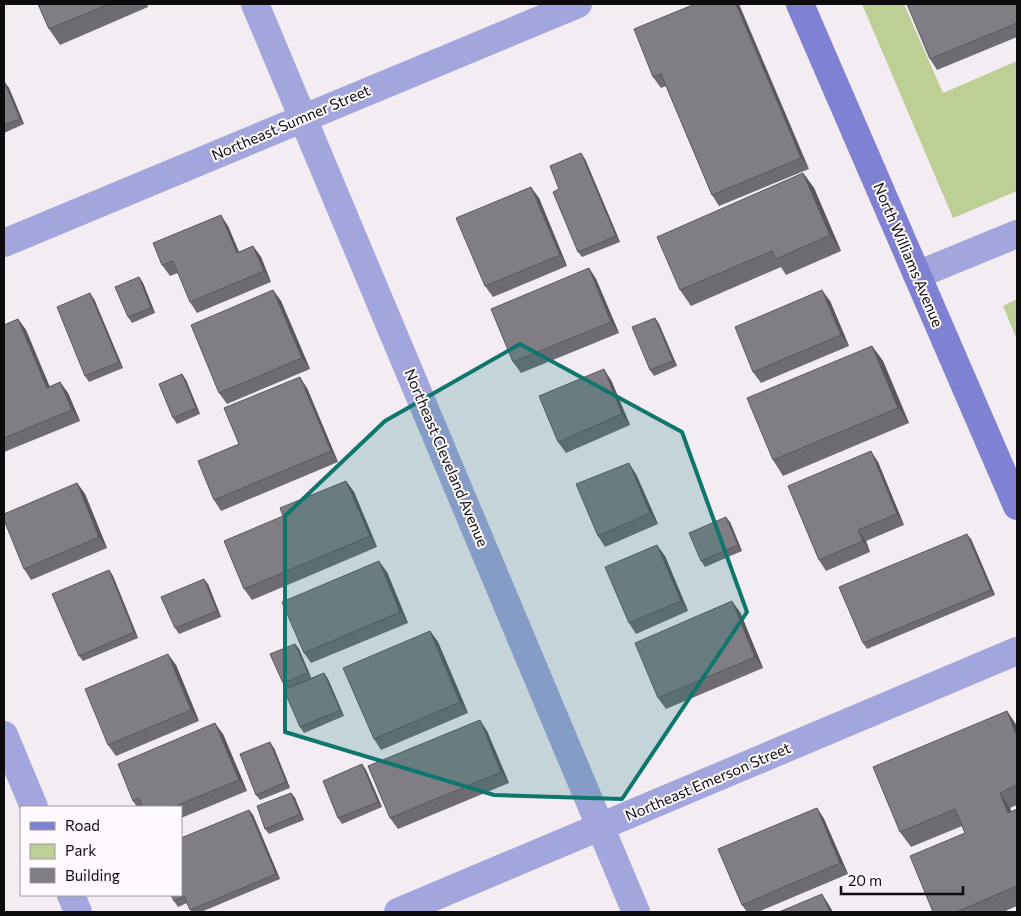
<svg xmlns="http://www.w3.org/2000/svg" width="1021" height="916" viewBox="0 0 1021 916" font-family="Commissioner,sans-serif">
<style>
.green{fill:#becf96}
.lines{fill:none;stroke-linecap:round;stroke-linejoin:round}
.street{stroke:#a2a6dd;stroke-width:28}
.secondary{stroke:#7f81d2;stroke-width:28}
.wall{fill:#6e6c72}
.shaded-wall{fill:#5a585d}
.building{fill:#807d85;stroke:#5a585d}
.marked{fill:#0f766e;fill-opacity:0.2;stroke:#0f766e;stroke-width:4;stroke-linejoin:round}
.labels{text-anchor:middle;stroke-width:4;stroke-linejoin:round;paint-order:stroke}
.street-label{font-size:15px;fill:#0d0b0d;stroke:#fffaff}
</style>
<rect width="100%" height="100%" fill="#f3ecf3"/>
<path class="green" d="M862,4H904L943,93L1017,61V191L953,218Z
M1017,299V340L1003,306Z"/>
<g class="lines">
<path class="street" d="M255,4L636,912
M4,243L578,4
M917,275L1017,234
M4,735L34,807
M71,895L78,912
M398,912L1017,651"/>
<path class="secondary" d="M800,4L1017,506"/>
</g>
<path class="wall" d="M38,4H147L148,7L60,45L49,29Z
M695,4L809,169L719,206L712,195L666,86L661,88L653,77Z
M1017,4V37L937,70L930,59Z
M4,83H5L9,88L24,124L4,133Z
M585,159L620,242L582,257L578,252L559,189Z
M803,173L814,188L841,251L786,275L781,267L691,306L680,290Z
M539,198L567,266L493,297L485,286Z
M228,226L239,252L253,246L261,257L271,282L197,313L190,302L178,273L170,276L162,265Z
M589,268L596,279L619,333L521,373L513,362Z
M139,277L143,283L155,313L132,323L128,317Z
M273,290L281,301L310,369L227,404L219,393Z
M94,299L123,368L89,382L85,376Z
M830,301L849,346L761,383L753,372Z
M655,318L659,324L677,366L654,376L650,370Z
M18,319L26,330L49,387L60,382L68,393L80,421L4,452V325Z
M872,346L883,361L909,423L783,476L773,460Z
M182,374L186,380L200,414L177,424L173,418Z
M611,380L630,425L566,453L558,442Z
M307,388L338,462L221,511L214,500L239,444Z
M878,462L904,525L866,541L870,552L826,571L819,560Z
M636,474L658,524L605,547L598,536Z
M346,481L354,492L377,547L252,600L244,589L283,516Z
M77,483L85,494L107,548L31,580L24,569Z
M730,522L742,551L705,567L701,561Z
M971,539L995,595L867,649L863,643Z
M665,556L688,611L636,634L629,623Z
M109,570L113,576L138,638L83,661L79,656Z
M387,572L408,623L311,663L304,653Z
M208,584L221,617L179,634L175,628Z
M740,612L763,668L666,709L658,698Z
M430,631L438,642L468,713L381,750L374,739Z
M295,644L299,649L311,678L324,673L328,679L344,716L304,733L300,727L287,689L283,683Z
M176,665L199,721L116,756L108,745Z
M1007,711L1017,726V805L1010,808L1012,812L1017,809V906L1003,912H933L965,833L962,826L911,847L900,832Z
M487,731L509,783L398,829L390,818Z
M223,734L247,791L181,818V807H137L133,801Z
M274,748L290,788L260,800L256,795Z
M362,764L366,770L382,807L342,824L338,818Z
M291,793L295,798L304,820L269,834L265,829Z
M817,808L824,819L848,874L758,912H747L742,905Z
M249,810L253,815L280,879L201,912H192L187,903L178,907L174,901Z"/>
<path class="shaded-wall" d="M736,4H739L809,169L801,158Z
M5,83L9,88L24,124L20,119Z
M581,153L585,159L620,242L616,236Z
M803,173L814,188L841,251L830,235Z
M531,187L539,198L567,266L560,255Z
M221,215L228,226L244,264L237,253Z
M253,246L261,257L271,282L264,271Z
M589,268L596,279L619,333L611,322Z
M139,277L143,283L155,313L151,308Z
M273,290L281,301L310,369L302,358Z
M822,290L830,301L849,346L841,335Z
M90,293L94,299L123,368L119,362Z
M655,318L659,324L677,366L673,361Z
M18,319L26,330L55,399L47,388Z
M872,346L883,361L909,423L898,408Z
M604,369L611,380L630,425L622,414Z
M182,374L186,380L200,414L196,408Z
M300,377L307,388L338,462L331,451Z
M60,382L68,393L80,421L72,410Z
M871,451L878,462L904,525L897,514Z
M629,463L636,474L658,524L650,513Z
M346,481L354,492L377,547L370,536Z
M77,483L85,494L107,548L99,537Z
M726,517L730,522L742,551L738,545Z
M858,530L866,541L870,552L863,541Z
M967,534L971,539L995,595L991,590Z
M657,545L665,556L688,611L681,601Z
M379,561L387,572L408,623L400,612Z
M109,570L113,576L138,638L134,632Z
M204,579L208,584L221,617L217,611Z
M732,601L740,612L763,668L755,657Z
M430,631L438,642L468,713L460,702Z
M295,644L299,649L312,679L308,673Z
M168,654L176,665L199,721L191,710Z
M324,673L328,679L344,716L340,710Z
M1007,711L1017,726V736Z
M480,720L487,731L509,783L501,772Z
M215,723L223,734L247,791L239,780Z
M270,742L274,748L290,788L286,782Z
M362,764L366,770L382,807L378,802Z
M291,793L295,798L304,820L300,814Z
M1000,793L1010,808L1017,826L1008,813Z
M817,808L824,819L848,874L840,863Z
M249,810L253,815L280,879L276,874Z
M822,894L829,905L833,912H830Z"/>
<path class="building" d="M38,4H109L49,29Z
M695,4H736L801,158L712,195L661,74L653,77L634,29Z
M907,4H1017V23L930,59Z
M4,83H5L20,119L4,125Z
M581,153L616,236L578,252L553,192L559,189L550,166Z
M803,173L830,235L776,259L772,251L680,290L657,237Z
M531,187L560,255L485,286L456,218Z
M221,215L237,253L253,246L264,271L190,302L173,261L162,265L153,243Z
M589,268L611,322L513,362L491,309Z
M139,277L151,308L128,317L115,287Z
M273,290L302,358L219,393L191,325Z
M822,290L841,335L753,372L735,327Z
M90,293L119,362L85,376L57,307Z
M655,318L673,361L650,370L632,327Z
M18,319L47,388L60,382L72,410L4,438V325Z
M872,346L898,408L773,460L747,398Z
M604,369L622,414L558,442L539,396Z
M182,374L196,408L173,418L159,384Z
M300,377L331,451L214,500L198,461L239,444L224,408Z
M871,451L897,514L858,530L863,541L819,560L788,486Z
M629,463L650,513L598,536L576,484Z
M346,481L370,536L244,589L224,541L283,516L280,508Z
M77,483L99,537L24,569L4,520V514Z
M726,517L738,545L701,561L689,533Z
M967,534L991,590L863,643L839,587Z
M657,545L681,601L629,623L605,567Z
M379,561L400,612L304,653L282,602Z
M109,570L134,632L79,656L52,594Z
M204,579L217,611L175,628L161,597Z
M732,601L755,657L658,698L635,643Z
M430,631L460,702L374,739L343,668Z
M295,644L308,673L283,683L270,654Z
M168,654L191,710L108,745L85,689Z
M324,673L340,710L300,727L284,690Z
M1007,711L1017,736V785L1000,793L1008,813L1017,809V886L956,912H933L910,856L965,833L955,809L900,832L873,767Z
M480,720L501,772L390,818L368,766Z
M215,723L239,780L173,807H143L139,798L133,801L118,764Z
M270,742L286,782L256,795L240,754Z
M362,764L378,802L338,818L323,781Z
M291,793L300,814L265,829L257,806Z
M817,808L840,863L742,905L718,849Z
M249,810L276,874L190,910L184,896L174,901L171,895H181V838Z
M822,894L830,912H779Z"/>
<path class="marked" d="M520,344L682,432L747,612L622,799L494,795L285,732V516L385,421Z"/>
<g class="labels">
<g class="street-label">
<text transform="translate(291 123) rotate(-23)" y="5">Northeast Sumner Street</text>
<text transform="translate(908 255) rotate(67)" y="5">North Williams Avenue</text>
<text transform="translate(446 458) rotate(67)" y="5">Northeast Cleveland Avenue</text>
<text transform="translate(708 782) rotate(-23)" y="5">Northeast Emerson Street</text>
</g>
</g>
<rect width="1021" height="916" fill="none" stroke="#0d0b0d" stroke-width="10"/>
<rect x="20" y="806" width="162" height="90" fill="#fffaff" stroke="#9e9a9e"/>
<rect x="30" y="822" width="25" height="8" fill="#7f81d2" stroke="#9e9a9e"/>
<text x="65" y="831" font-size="15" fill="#0d0b0d">Road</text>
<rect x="30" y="844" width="25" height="15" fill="#becf96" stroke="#9e9a9e"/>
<text x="65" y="856" font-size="15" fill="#0d0b0d">Park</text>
<rect x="30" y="868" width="25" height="15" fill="#807d85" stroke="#9e9a9e"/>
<text x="65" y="881" font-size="15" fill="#0d0b0d">Building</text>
<path d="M841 886v8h122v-8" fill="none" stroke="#0d0b0d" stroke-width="2.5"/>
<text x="848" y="886" font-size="15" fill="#0d0b0d" stroke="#fffaff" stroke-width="4" paint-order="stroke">20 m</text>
</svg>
